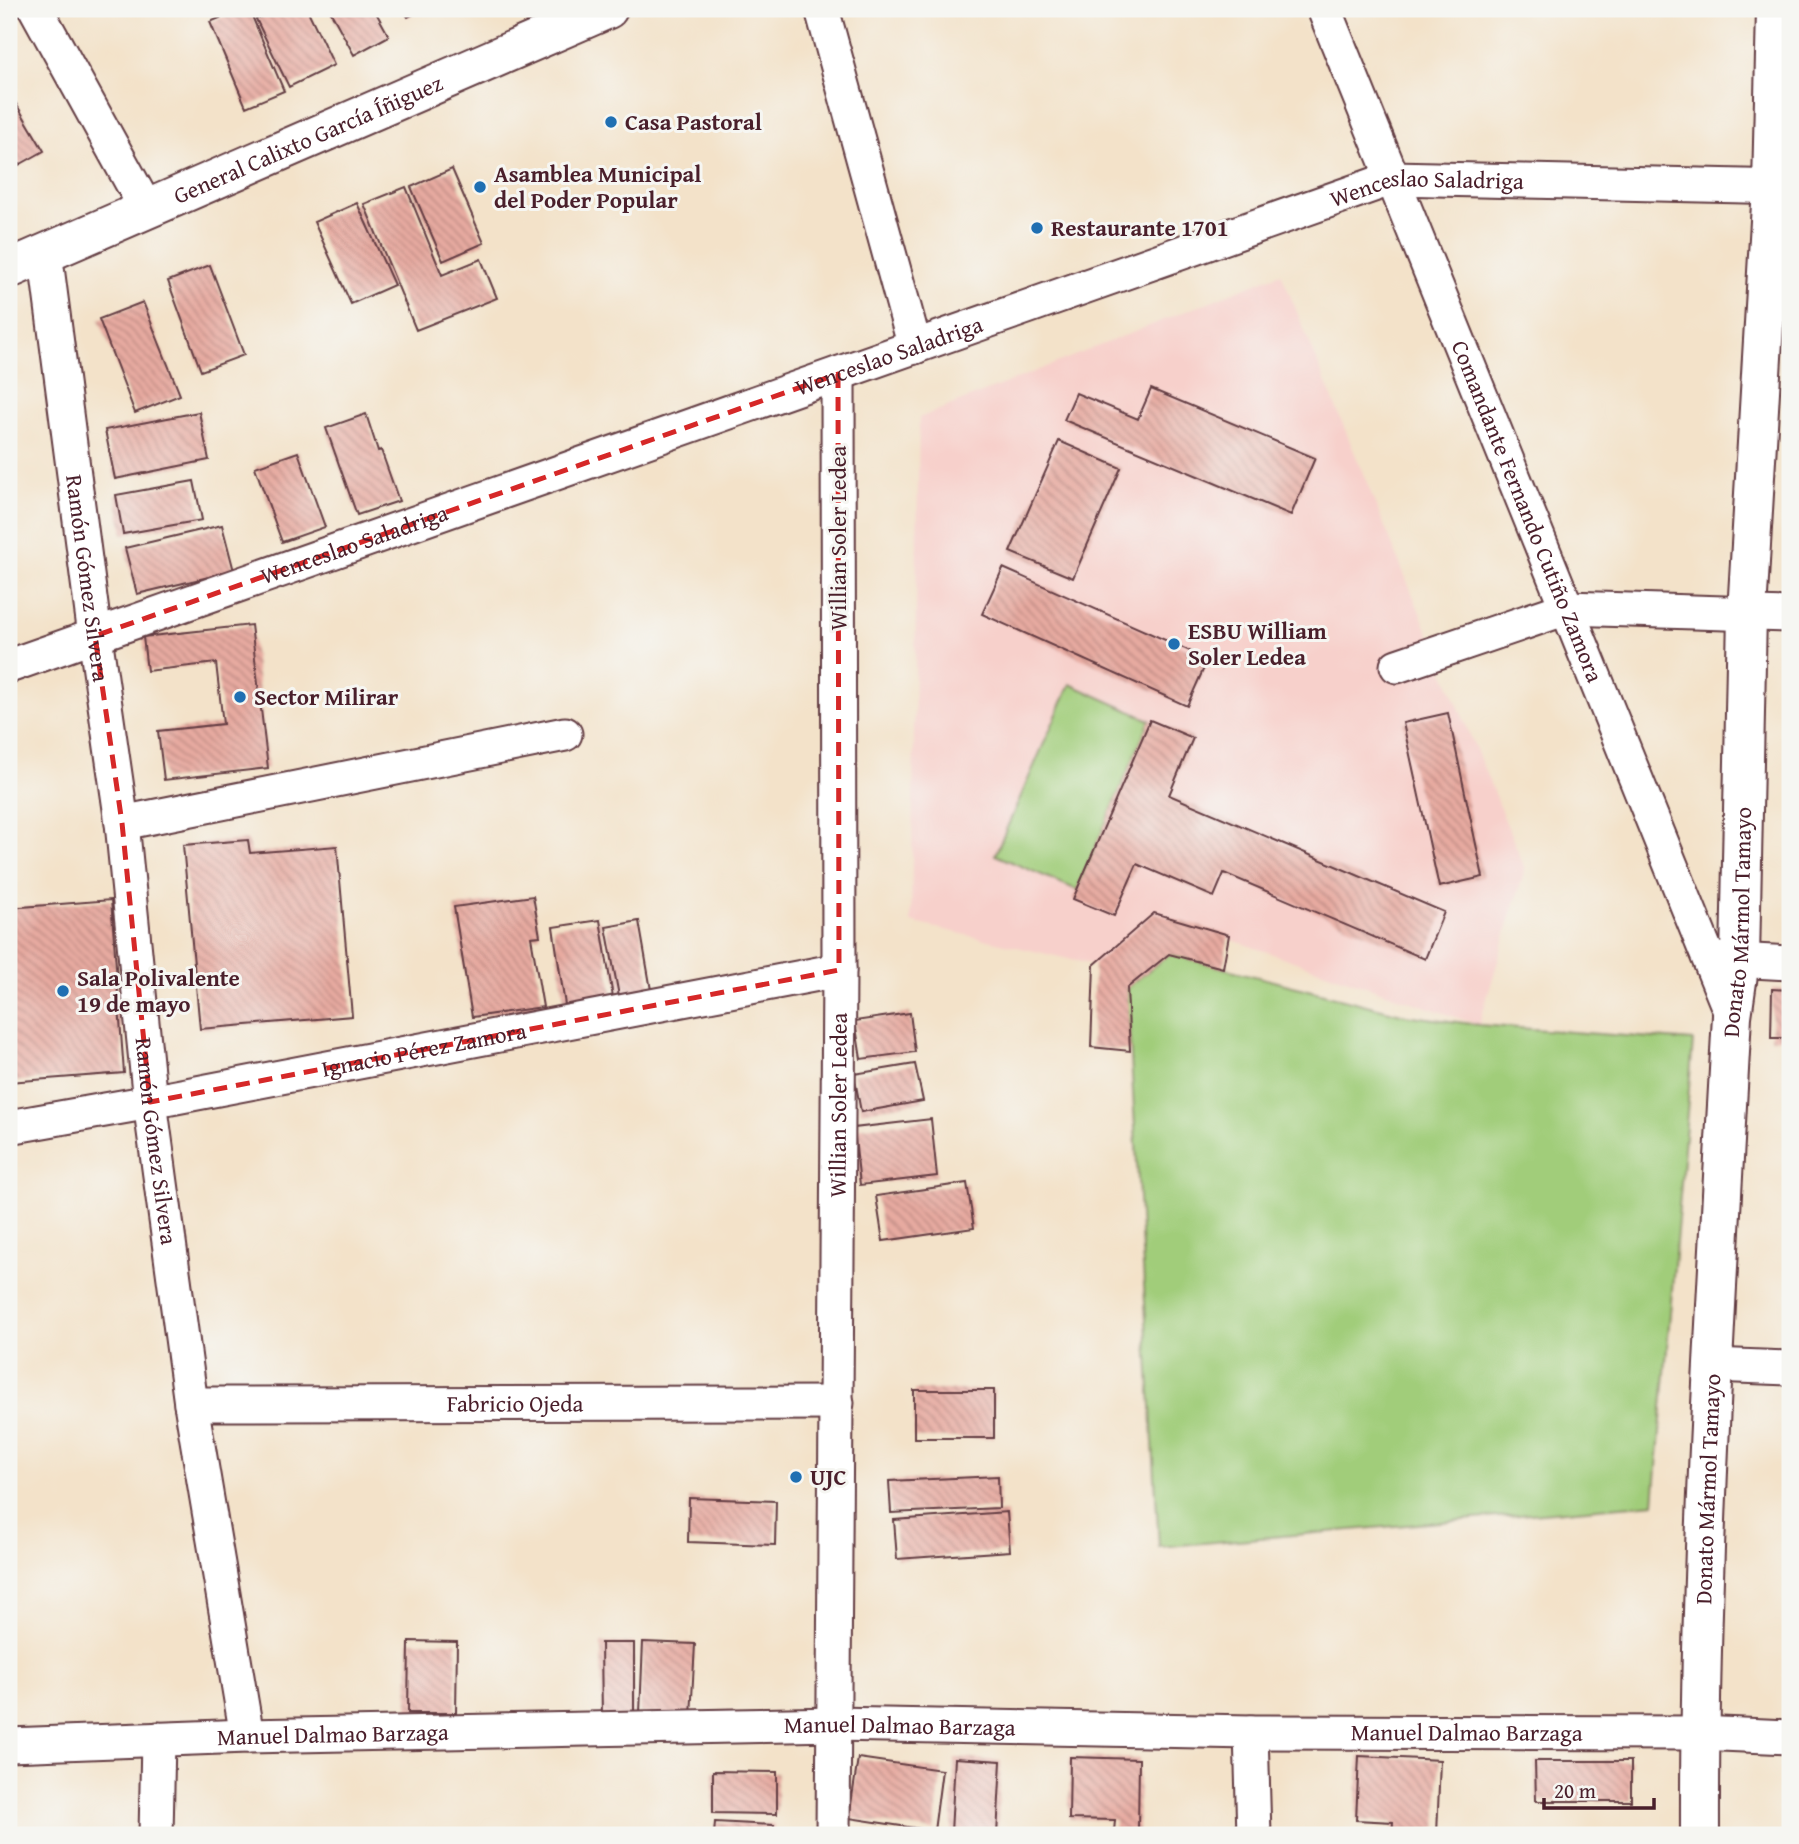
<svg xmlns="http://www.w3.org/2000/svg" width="1799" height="1844" viewBox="0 0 1799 1844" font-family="'Gentium Book Plus',serif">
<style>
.built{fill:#f7d0cb}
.grass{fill:#a1cd7a;stroke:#767652;stroke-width:2}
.building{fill:url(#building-back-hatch)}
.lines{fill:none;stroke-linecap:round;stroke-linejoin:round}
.street-casing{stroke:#633c43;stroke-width:37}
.secondary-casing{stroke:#633c43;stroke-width:42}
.street{stroke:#fff;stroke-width:33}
.secondary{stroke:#fff;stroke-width:38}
.marked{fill:none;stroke:#d62828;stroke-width:5;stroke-dasharray:14 9;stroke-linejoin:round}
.poi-dot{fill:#1f6fb2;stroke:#f6f6f2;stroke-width:2.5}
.labels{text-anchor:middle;stroke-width:6;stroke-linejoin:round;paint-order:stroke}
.poi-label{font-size:23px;font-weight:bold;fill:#4a1f2b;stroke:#f6f6f2;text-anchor:start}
.street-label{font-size:23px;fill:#4a1f2b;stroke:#f6f6f2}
</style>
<defs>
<pattern id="building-back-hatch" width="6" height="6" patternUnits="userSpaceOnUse" patternTransform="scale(1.75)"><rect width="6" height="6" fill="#e7aaa0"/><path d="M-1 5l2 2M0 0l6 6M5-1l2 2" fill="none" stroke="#bd8a83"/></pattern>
</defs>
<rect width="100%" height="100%" fill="#f6f6f2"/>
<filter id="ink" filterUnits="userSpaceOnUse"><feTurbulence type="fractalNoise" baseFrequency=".0143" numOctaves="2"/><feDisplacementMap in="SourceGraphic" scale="14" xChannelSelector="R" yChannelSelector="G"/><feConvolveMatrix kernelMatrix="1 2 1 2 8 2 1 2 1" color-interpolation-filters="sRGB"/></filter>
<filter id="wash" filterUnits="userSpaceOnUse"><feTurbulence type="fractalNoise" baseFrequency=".00686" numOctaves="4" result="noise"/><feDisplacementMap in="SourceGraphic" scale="28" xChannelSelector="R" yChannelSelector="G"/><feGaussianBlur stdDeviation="1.57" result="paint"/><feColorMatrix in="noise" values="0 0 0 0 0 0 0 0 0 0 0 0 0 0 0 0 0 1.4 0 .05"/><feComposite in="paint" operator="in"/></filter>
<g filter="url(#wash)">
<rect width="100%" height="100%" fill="#f3e2c9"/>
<path class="built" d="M1281,273L1525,869L1479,1025L1154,913L1094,965L911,922L919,418Z
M9,593L17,643L9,646Z"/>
<path class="grass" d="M1070,684L1150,720L1077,890L995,855Z
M1169,954L1405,1015L1479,1025L1693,1041L1654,1503L1159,1547L1127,988Z"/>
<g id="blocks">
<path class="building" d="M241,9H249L284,91L246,107L210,22Z
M272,9H307L334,65L289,87L256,19L273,11Z
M329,9H374L389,36L354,55Z
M403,9H423L408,17Z
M15,102L44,151L19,165L9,147V106Z
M452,169L484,243L443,261L411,187Z
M406,187L442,275L481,259L497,298L416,330L364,204Z
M357,203L394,285L351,304L314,222Z
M210,265L244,355L201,371L168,281Z
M143,302L180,395L135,413L99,319Z
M1151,389L1315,458L1291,515L1064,420L1076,393L1138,419Z
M199,412L209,460L115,479L105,430Z
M366,414L378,451L381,450L399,501L357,515L326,428Z
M1059,441L1121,468L1073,578L1010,552Z
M298,452L325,527L282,542L255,467Z
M194,481L202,520L123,534L116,495Z
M222,525L234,571L137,594L125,548Z
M1003,568L1208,659L1187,706L982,614Z
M251,625L268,768L164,780L158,731L223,724L216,663L147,671L143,637Z
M1448,713L1483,877L1439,887L1403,723Z
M1150,720L1193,738L1169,795L1444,912L1425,959L1224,873L1214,897L1137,864L1114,916L1073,899Z
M248,840L250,853L337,846L352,1016L200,1029L183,845Z
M533,896L540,936L531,937L543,1007L472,1017L454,907Z
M111,900L124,1073L9,1082V908Z
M1154,913L1229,935L1223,968L1169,954L1127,988L1130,1051L1091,1047L1094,965Z
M600,920L613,997L565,1005L553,927Z
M639,921L651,990L619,996L606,927Z
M1772,989L1790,990V1038H1771Z
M910,1013L915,1052L861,1059L855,1021Z
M915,1064L923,1101L861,1112L854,1074Z
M931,1119L937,1176L860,1185L854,1128Z
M967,1183L974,1228L883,1241L876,1196Z
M914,1390H994V1438H914Z
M998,1476L999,1508L891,1513L889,1481Z
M689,1498L776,1501L775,1545L688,1542Z
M1007,1512L1010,1551L897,1559L894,1520Z
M409,1641L457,1642L456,1713H408Z
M643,1642L695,1644L691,1716L640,1713Z
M601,1643H634V1717H602Z
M1359,1756L1440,1760L1437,1835H1392L1393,1822L1356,1820Z
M1070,1757L1139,1759L1138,1832H1114L1115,1820L1069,1819Z
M858,1758L942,1770L934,1831L849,1818Z
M955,1758L1001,1761L997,1835L951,1833Z
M1535,1761H1631V1801H1536Z
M713,1771L777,1772V1814L713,1813Z
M715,1822L774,1825L773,1835H714Z"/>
</g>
</g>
<g filter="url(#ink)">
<use href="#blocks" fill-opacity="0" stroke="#633c43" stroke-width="2"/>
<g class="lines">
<defs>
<g id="street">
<path d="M36,9L147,210"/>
<path d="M822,9L915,347"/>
<path id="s1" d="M1324,9L1732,1016"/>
<path id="s2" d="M45,252L95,636L122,823L150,1102L191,1404L247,1736"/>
<path id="s3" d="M9,666L1393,178L1790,187"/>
<path d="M1397,666L1567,608L1790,615"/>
<path d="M122,823L565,734"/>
<path d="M1716,959L1790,963"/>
<path id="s4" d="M9,1127L150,1102L839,970"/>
<path d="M1712,1365L1790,1368"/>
<path id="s5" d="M191,1404L837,1403"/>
<path d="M1251,1732L1254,1835"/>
<path id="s6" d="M9,1745L247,1736L834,1724L1251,1732L1699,1733L1790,1737"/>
<path d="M156,1835L158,1739"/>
<path id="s7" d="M833,1835L839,970L838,374"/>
</g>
<g id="secondary">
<path id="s8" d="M9,269L608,9"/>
<path id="s9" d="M1700,1835C1699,1562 1717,1288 1732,1016L1740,960L1747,613L1772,187L1776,9"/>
</g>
</defs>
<use href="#street" class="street-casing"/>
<use href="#secondary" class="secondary-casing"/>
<use href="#street" class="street"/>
<use href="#secondary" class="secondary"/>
</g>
</g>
<path class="marked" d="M838,374L839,970L150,1102L122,823L95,636Z"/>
<g class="poi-dot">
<circle cx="611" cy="122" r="7"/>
<circle cx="480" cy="187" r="7"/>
<circle cx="1037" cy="228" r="7"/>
<circle cx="1174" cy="644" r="7"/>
<circle cx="240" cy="697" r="7"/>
<circle cx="63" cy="991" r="7"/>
<circle cx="796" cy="1477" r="7"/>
</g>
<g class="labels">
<g class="poi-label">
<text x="625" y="130">Casa Pastoral</text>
<text x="494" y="182">Asamblea Municipal<tspan x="494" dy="26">del Poder Popular</tspan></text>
<text x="1051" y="236">Restaurante 1701</text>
<text x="1188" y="639">ESBU William<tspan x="1188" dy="26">Soler Ledea</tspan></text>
<text x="254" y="705">Sector Milirar</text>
<text x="77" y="986">Sala Polivalente<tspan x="77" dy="26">19 de mayo</tspan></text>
<text x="810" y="1485">UJC</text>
</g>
<g class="street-label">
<text dy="8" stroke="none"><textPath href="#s8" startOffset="326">General Calixto García Íñiguez</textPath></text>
<text dy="8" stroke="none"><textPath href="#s3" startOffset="1500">Wenceslao Saladriga</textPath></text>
<text dy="8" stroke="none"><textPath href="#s3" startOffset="933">Wenceslao Saladriga</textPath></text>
<text dy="8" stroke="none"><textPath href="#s1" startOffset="542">Comandante Fernando Cutiño Zamora</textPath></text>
<text transform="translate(838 538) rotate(-90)" y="8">Willian Soler Ledea</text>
<text dy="8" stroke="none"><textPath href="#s3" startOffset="366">Wenceslao Saladriga</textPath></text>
<text dy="8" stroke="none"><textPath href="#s2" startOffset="329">Ramón Gómez Silvera</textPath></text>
<text dy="8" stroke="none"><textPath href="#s9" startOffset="914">Donato Mármol Tamayo</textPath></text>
<text dy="8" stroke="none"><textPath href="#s4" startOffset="422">Ignacio Pérez Zamora</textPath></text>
<text dy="8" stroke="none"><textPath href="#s7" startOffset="730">Willian Soler Ledea</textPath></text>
<text dy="8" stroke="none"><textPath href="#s2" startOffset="896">Ramón Gómez Silvera</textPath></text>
<text dy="8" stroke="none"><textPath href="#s5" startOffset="324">Fabricio Ojeda</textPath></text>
<text dy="8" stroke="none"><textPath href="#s9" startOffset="346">Donato Mármol Tamayo</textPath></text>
<text dy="8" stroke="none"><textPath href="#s6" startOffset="891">Manuel Dalmao Barzaga</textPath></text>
<text dy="8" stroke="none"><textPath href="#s6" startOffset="1458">Manuel Dalmao Barzaga</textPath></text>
<text dy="8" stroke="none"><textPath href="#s6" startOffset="324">Manuel Dalmao Barzaga</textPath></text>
</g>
</g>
<rect width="1799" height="1844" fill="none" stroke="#f6f6f2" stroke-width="35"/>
<path d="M1544 1798v10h110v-10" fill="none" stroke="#4a1f2b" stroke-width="3.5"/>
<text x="1554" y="1798" font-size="21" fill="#4a1f2b" stroke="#f6f6f2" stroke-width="5" paint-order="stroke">20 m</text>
</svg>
